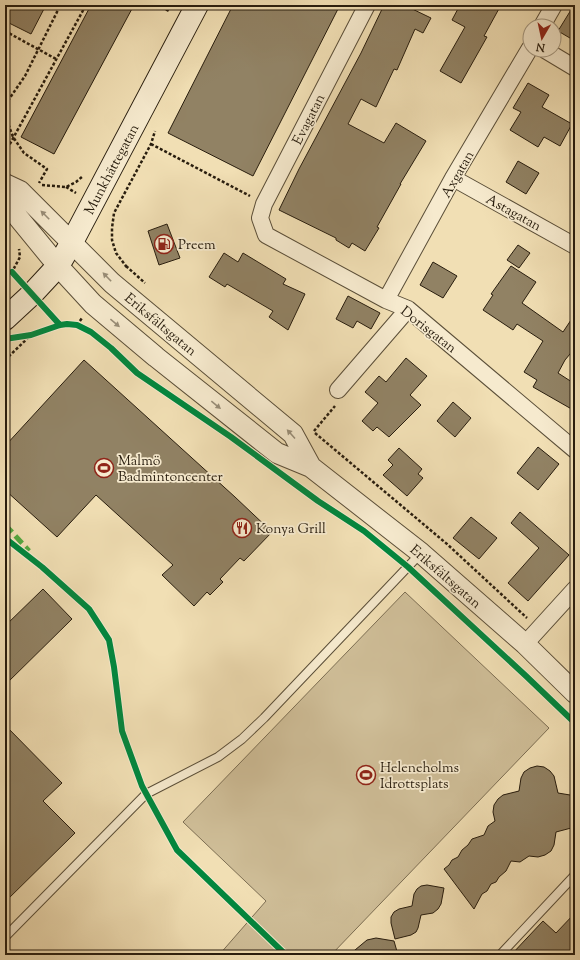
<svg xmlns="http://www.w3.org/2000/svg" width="580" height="960" viewBox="0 0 580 960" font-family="'Sorts Mill Goudy',serif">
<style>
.green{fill:#cfbe98;stroke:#7c6e53}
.building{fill:#918264;stroke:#281d0e}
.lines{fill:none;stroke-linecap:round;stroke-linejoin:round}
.service-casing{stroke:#5a4e38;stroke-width:10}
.minor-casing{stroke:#5a4e38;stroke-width:18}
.tertiary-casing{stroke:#5a4e38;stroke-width:22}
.secondary-casing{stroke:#281d0e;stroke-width:24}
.path{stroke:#281d0e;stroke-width:2.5;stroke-dasharray:3 2;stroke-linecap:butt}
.service{stroke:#f6eace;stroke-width:8}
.minor{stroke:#f6eace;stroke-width:16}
.tertiary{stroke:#f6eace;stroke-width:20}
.secondary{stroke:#f6eace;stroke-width:22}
.quiet{stroke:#53a941;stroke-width:5;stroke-dasharray:10 5;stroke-linecap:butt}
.cycleway-casing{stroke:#f6eace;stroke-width:8}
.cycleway{stroke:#00873e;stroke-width:6}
.oneway{fill:#998e78}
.labels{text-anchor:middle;stroke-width:3.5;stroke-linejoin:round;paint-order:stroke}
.street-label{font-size:14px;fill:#281d0e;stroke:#f6eace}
.poi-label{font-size:14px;fill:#281d0e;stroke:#f6eace;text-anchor:start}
</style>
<rect width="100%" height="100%" fill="#f1dfb4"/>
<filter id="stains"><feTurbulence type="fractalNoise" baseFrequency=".005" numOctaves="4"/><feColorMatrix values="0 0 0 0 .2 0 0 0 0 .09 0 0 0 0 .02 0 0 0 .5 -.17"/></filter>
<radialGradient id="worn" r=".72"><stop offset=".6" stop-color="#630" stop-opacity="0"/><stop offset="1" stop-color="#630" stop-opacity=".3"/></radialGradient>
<path class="green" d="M405,592L549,728L331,955H219L266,901L183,822Z"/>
<path class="building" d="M5,5H46L31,34L5,21Z
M91,5H134L54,154L21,137Z
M233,5H340L253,176L168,133Z
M384,5H404L431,18L423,33L415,29L397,70L394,69L376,107L361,99L348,124L384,143L396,123L426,141L400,184H401L377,227L379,228L365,251L352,243L349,248L336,240V238L279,210L299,169L361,53Z
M460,5H501L484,36L487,37L461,83L440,71L465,27L452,20Z
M574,5H575V41L558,31Z
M528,83L549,95L542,107L572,124L560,146L544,137L538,147L510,130L521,112L513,108Z
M518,161L539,173L526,194L506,182Z
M167,224L180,258L159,265L148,231Z
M518,245L530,253L519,268L507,260Z
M224,253L238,262L243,253L286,279L283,284L305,294L288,330L269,317L273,311L227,284L225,287L209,277Z
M433,262L457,276L443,298L420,285Z
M511,266L536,282L522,303L563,332L575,314V348L565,360L558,373L575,384V411L533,387L537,380L524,372L543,341L517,324L513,330L483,310L493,295L491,294Z
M348,296L380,313L371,329L357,321L353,328L336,319Z
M406,358L427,376L410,395L421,405L389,437L377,427L373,431L362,421L378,403L365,392L379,376L386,382Z
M84,360L235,497L272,532L244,561L240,558L220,579L223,582L210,595L207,592L194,606L162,575L173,565L96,495L57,537L5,490V446Z
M453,402L471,418L455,437L437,421Z
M538,447L559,464L538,490L517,473Z
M399,448L422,469L418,474L423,478L407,496L383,475L393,465L388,460Z
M520,512L569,555L528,601L508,583L539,548L511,523Z
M471,517L497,538L479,559L453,538Z
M43,589L72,619L5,685V626Z
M5,725L62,783L43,801L75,833L5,902Z
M537,766L544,767L550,771L554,776L558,793L570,795L575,798V827L556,832L554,845L551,851L545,855L538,857L529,856L520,862L511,861L506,871L499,877L496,882L491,884L487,891L482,894L474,909L444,869L449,865L452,860L458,857L462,850L468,845L472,839L484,835L488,826L495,821L493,812L494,805L498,799L503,795L519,791L521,778L524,772L530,768Z
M427,885L444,888L441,904L438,909L433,913L421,915L418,928L416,932L411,935L395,939L391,923V917L394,912L399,909L412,906L414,894L417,889L421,886Z
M575,913V955H511L543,921L556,933Z
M376,938L394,941L398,955H349L367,940Z"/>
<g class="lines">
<defs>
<path id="service" d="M5,937L146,794L218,757L242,739L264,718L421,553
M500,955L575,875"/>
<path id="minor" d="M367,5L264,204L260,218L266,235L386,300L408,309L575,450
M542,26L554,5
M545,50L575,68
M453,178L575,246
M386,300L453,178L530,48
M338,390L408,309
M525,644L575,589"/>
<path id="tertiary" d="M5,184L20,191L112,283L293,434L311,467
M5,199L8,205L58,266L93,304L156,357L277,453L311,467L421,553L525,644L575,693"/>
<path id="secondary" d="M5,319L32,294L58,266L72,242L197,5"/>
</defs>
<use href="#service" class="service-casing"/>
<use href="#minor" class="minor-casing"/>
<use href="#tertiary" class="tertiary-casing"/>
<use href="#secondary" class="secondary-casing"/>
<path class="path" d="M157,5L169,11
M5,31L56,59
M5,105L25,76L57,12L58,5
M5,115L13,137L24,153L47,169L39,183
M151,144L250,196
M5,153L86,5
M42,185L66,187L76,182L83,176
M66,187L76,193
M126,266L145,283
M125,267L126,266L116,253L112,240V228L114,213L151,144L155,131
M5,281L12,272L20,257L19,249
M77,325L82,318
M5,360L31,335
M314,431L335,406
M315,433L447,544L527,618"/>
<use href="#service" class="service"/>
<use href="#minor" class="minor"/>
<use href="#tertiary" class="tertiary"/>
<use href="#secondary" class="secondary"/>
<path class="quiet" d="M5,525L12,532L29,551"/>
<defs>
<path id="cycleway" d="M12,272L60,325
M5,339L31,335L60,325L67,324L77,325L91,332L111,348L137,373L231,437L318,501L364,531L408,567L526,676L575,723
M5,538L42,567L89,609L109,640L114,667L122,731L142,786L177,850L286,955"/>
</defs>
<use href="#cycleway" class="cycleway-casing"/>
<use href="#cycleway" class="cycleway"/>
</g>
<defs><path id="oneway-solid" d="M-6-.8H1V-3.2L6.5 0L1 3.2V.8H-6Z"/></defs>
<g class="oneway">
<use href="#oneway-solid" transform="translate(45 215) rotate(-135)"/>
<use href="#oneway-solid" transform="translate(107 277) rotate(-134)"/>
<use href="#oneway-solid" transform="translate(115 323) rotate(40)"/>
<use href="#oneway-solid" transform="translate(216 405) rotate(39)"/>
<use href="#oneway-solid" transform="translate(291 434) rotate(-132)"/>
</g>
<defs>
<symbol id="fuel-ring" viewBox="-11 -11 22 22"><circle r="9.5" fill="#f6eace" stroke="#8f2418" stroke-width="1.5"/><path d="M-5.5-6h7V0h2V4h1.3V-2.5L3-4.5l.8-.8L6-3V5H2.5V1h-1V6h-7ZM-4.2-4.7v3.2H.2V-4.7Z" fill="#8f2418"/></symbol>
<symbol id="stadium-ring" viewBox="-11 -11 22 22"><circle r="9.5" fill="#f6eace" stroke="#8f2418" stroke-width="1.5"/><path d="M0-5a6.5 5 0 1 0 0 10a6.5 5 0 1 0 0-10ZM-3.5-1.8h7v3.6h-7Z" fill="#8f2418"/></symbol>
<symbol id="restaurant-ring" viewBox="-11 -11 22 22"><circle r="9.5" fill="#f6eace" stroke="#8f2418" stroke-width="1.5"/><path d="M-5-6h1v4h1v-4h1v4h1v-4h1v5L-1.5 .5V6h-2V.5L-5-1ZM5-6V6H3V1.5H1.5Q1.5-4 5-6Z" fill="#8f2418"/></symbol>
</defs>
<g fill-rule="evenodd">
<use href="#fuel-ring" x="153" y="233" width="22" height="22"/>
<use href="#stadium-ring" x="93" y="457" width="22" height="22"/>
<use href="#restaurant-ring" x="231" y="517" width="22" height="22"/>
<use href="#stadium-ring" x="355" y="764" width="22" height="22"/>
</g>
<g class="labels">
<g class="street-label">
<text transform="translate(308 119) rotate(-63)" y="5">Evagatan</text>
<text transform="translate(111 169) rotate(-62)" y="5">Munkhättegatan</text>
<text transform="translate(457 174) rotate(-60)" y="5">Axgatan</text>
<text transform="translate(514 212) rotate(29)" y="5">Astagatan</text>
<text transform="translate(161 324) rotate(40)" y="5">Eriksfältsgatan</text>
<text transform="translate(429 329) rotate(38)" y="5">Dorisgatan</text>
<text transform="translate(446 576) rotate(41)" y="5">Eriksfältsgatan</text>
</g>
<g class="poi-label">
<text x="178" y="249">Preem</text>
<text x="118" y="465">Malmö<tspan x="118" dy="16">Badmintoncenter</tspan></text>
<text x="256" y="533">Konya Grill</text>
<text x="380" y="772">Heleneholms<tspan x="380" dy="16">Idrottsplats</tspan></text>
</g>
</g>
<rect width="580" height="960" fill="none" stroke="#f1dfb4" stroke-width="20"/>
<rect x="6" y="6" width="568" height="948" fill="none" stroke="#281d0e" stroke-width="2"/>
<rect x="10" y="10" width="560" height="940" fill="none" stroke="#281d0e"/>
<g transform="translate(542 38) rotate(189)"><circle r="19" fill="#f6eace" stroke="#a49881"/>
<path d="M0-3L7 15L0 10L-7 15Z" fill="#8f2418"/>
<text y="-6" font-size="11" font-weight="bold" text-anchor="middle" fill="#281d0e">N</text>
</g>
<rect width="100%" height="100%" filter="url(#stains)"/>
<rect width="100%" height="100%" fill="url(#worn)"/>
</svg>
